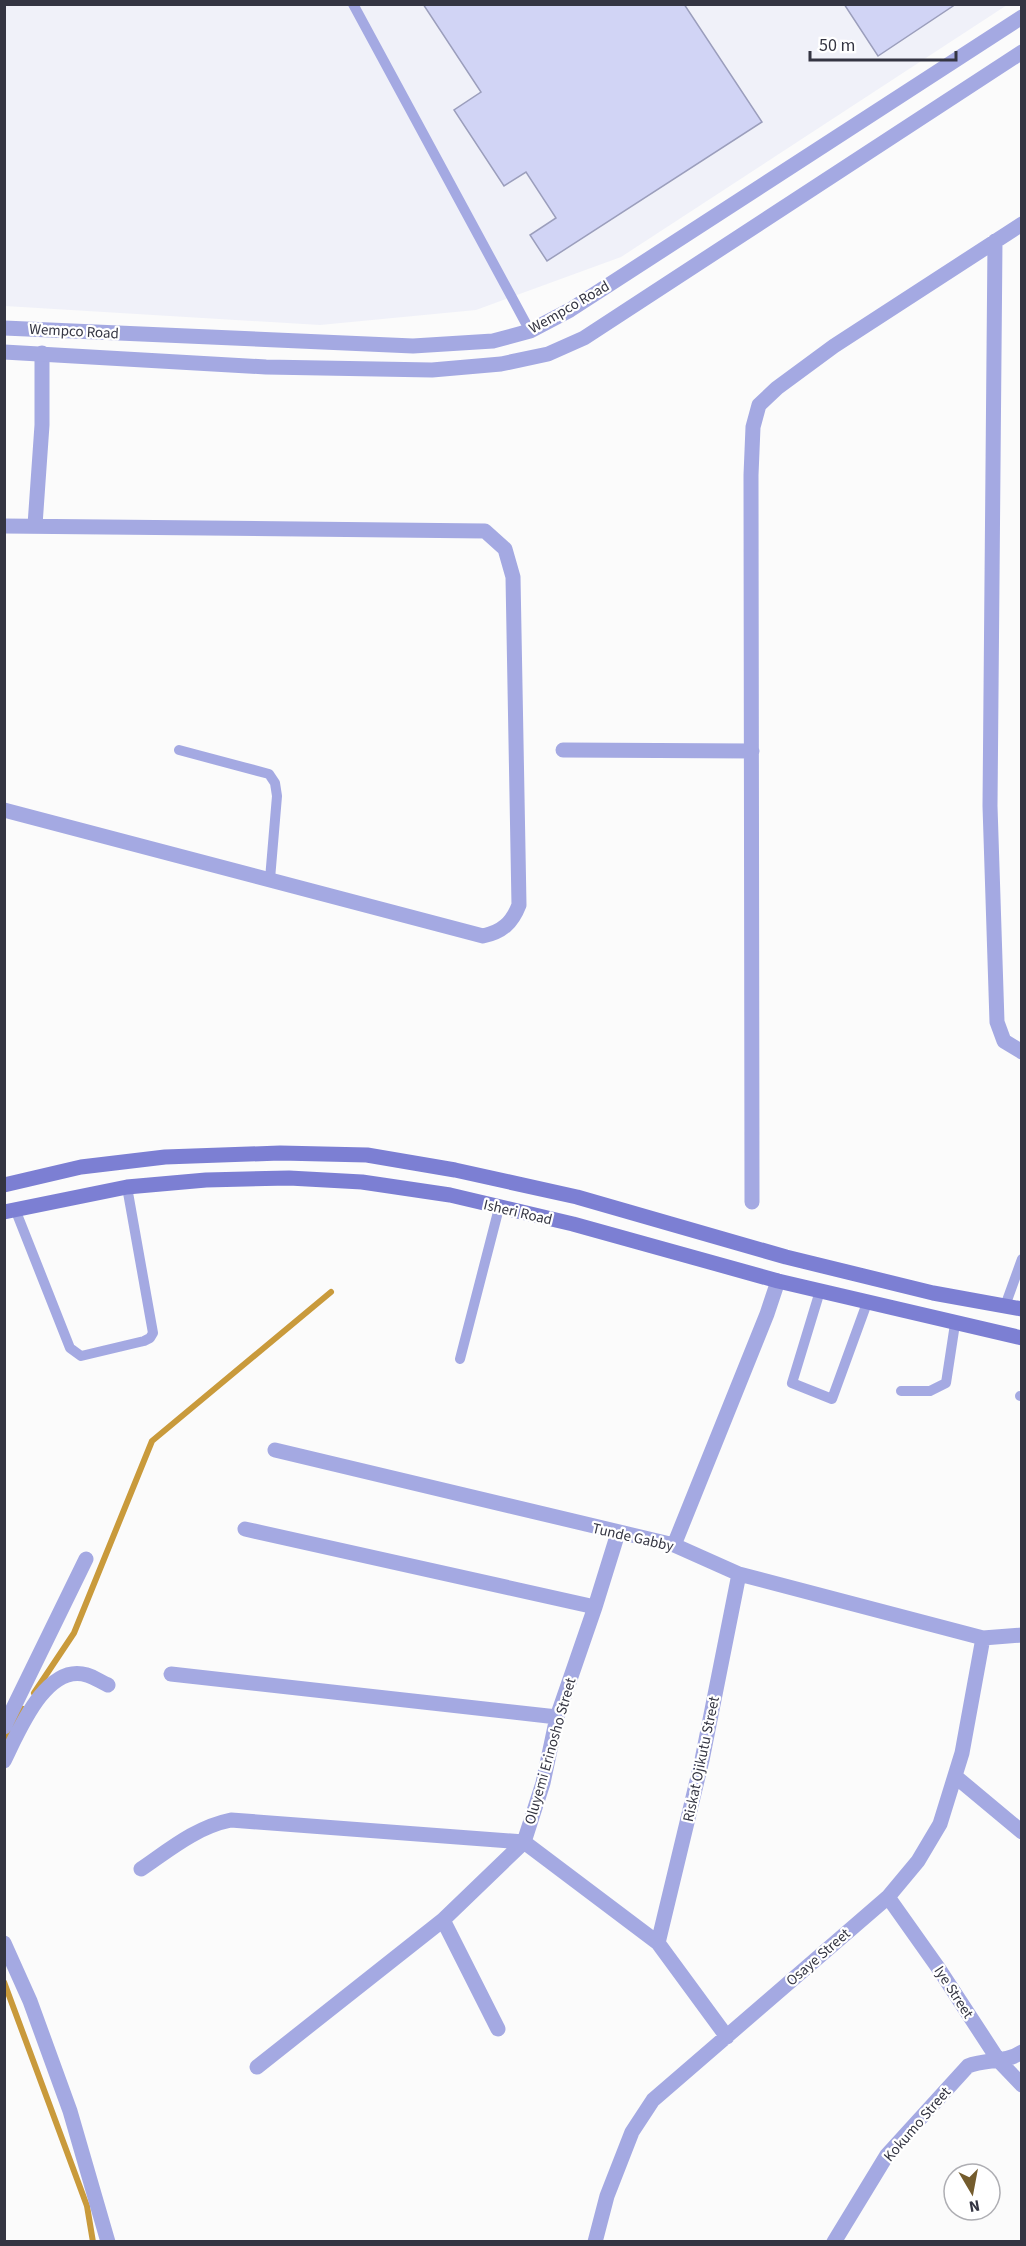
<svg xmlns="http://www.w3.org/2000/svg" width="1026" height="2246" viewBox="0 0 1026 2246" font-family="'Source Sans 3',sans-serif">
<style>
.built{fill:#f0f1f9}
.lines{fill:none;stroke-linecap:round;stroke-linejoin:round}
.stream{stroke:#c99a3b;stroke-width:6}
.building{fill:#d1d4f5;stroke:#9b9ebc;stroke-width:1.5}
.service{stroke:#a4a9e2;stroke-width:10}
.minor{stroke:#a4a9e2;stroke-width:15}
.tertiary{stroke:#a4a9e2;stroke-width:15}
.secondary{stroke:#7c7fd3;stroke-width:15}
.labels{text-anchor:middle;stroke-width:4.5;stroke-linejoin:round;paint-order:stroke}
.street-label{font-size:15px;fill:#343542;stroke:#fff}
</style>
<rect width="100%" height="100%" fill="#fbfbfb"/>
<path class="built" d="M4,5H1007L621,257L476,310L320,325L5,306Z"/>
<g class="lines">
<path class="stream" d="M34,1693L74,1633L152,1441L331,1292
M4,1738L23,1709
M4,1982L87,2206L93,2242"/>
</g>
<path class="building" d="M423,4H684L762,122L547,261L530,235L556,218L526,172L504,186L454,110L481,92Z
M844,4H956L878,56Z"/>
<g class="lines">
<path class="service" d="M353,4L530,331
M179,750L269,774L275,783L277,796L270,879
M15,1209L70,1348L81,1356L144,1341L150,1338L153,1333L127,1187
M820,1291L792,1383L832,1399L867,1303
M1005,1306L1022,1259
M460,1359L499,1208
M901,1391H930L946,1383L955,1324
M1020,1396H1022"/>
<path class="minor" d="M995,241L990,806L997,1022L1004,1041L1022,1052
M35,525L42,425V353
M4,526L485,531L505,549L513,577L519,905C512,923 502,932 483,936L4,810
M563,750L752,751
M752,1202L751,475L753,427L759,405L777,388L834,346L1022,224
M275,1450L674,1545L739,1574L983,1638L1022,1635
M245,1529L595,1607
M674,1545L767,1314L778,1281
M171,1674L557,1717
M4,1727L86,1559
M4,1761C18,1733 46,1662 87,1675C94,1677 101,1682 108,1685
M956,1777L1022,1832
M141,1869C169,1850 196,1827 231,1820L524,1842L658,1943L727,2037
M888,1897L939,1969L999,2061L1022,2085
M443,1920L498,2029
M4,1943L30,2001L70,2111L108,2242
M658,1943L702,1760L739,1574
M257,2067L443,1920L524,1842L543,1783L557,1717L595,1607L618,1533
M595,2242L607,2196L632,2132L653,2100L888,1897L918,1861L940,1824L962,1753L983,1638
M834,2242L887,2155L968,2066C985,2059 1006,2063 1022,2052"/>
<path class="tertiary" d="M4,328L413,346L493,341L530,331L570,310L1022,17
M4,352L266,367L432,370L501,364L548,354L584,338L1022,52"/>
<path class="secondary" d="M4,1185L81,1167L165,1157L280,1153L367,1155L455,1170L577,1197L786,1257L933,1293L1022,1309
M4,1212L127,1187L206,1180L289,1178L362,1182L450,1195L573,1224L778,1281L1022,1338"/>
</g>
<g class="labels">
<g class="street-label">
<text transform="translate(569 307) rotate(-30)" y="5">Wempco Road</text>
<text transform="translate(74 331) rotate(3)" y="5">Wempco Road</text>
<text transform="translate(518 1212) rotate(13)" y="5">Isheri Road</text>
<text transform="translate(633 1537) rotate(13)" y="5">Tunde Gabby</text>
<text transform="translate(550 1751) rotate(-74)" y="5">Oluyemi Erinosho Street</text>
<text transform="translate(701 1759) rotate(-78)" y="5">Riskat Ojikutu Street</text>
<text transform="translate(818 1957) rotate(-41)" y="5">Osaye Street</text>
<text transform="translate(954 1992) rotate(57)" y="5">Iye Street</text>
<text transform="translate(917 2124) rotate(-49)" y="5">Kokumo Street</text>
</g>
</g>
<rect width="1026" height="2246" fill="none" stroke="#343542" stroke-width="12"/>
<g transform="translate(972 2192) rotate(170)"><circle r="28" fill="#ffffff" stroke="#aeaeb3" stroke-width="1.5"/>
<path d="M0-4.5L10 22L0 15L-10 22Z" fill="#745c2d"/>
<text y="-9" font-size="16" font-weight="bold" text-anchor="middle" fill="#343542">N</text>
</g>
<path d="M810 51v9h146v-9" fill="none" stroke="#343542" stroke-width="3"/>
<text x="819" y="51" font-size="18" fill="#343542" stroke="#ffffff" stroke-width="4.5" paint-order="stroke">50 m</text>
</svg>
